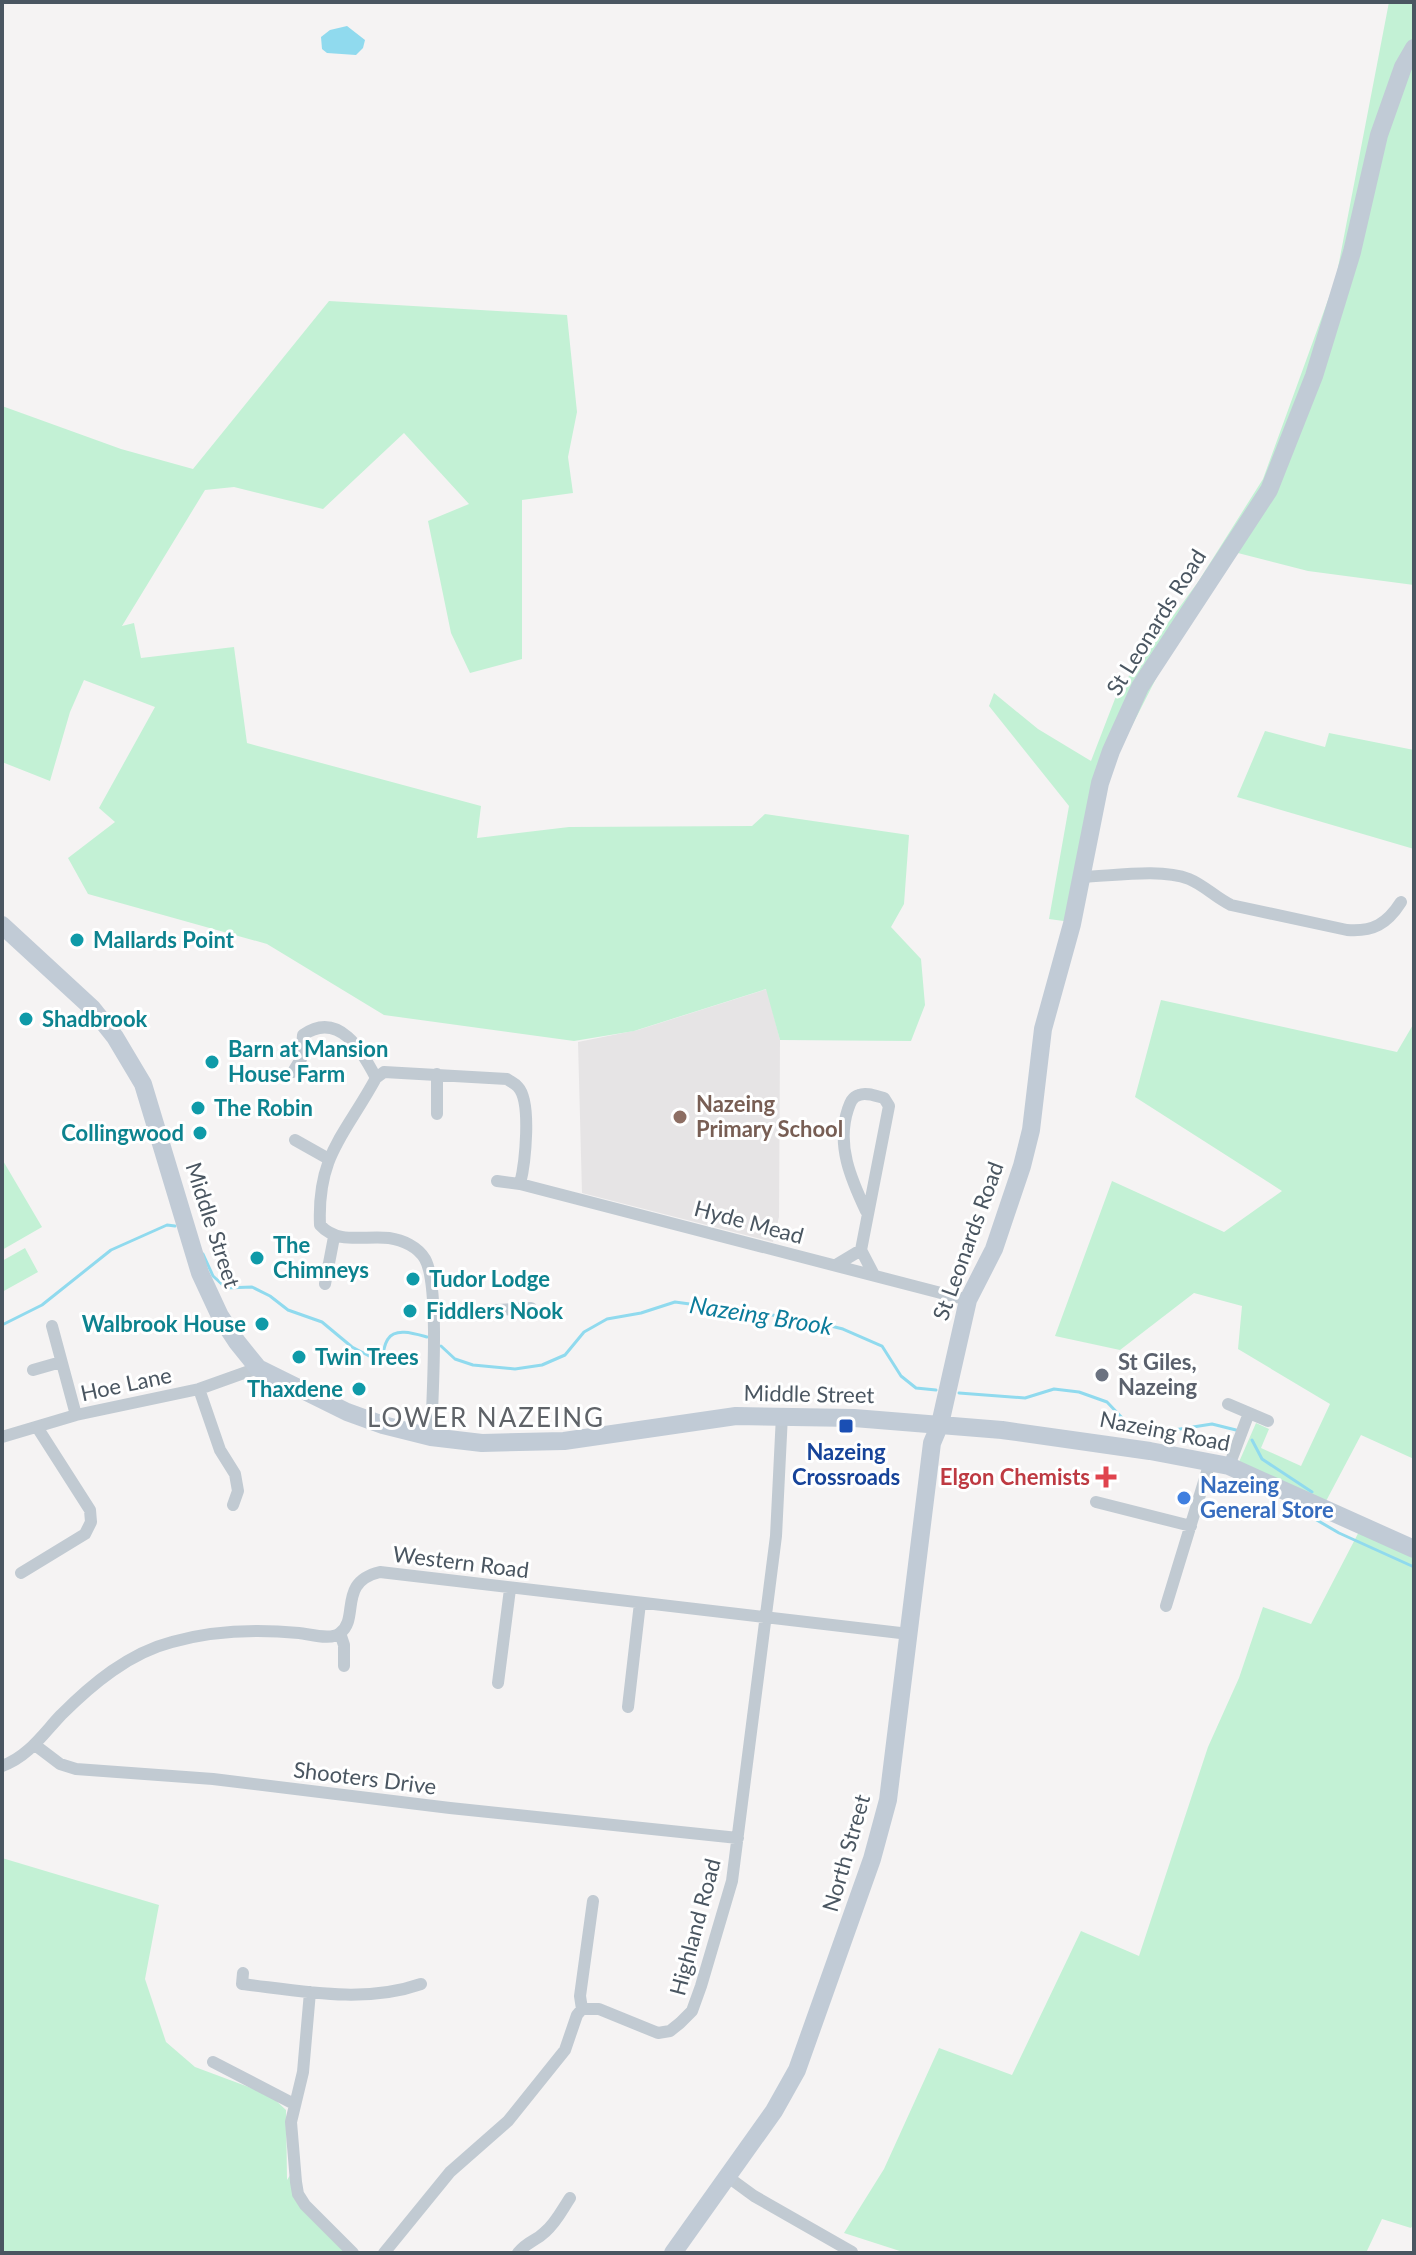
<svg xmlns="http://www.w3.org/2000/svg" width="1416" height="2255" viewBox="0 0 1416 2255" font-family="Lato,sans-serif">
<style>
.education{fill:#e6e4e5}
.green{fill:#c3f1d5}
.water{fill:#90daee}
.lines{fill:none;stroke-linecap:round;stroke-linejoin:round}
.stream{stroke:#90daee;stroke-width:3}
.street{stroke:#c1cad2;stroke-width:12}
.secondary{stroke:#c1cbd6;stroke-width:18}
.culture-dot{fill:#0f9aa8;stroke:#fff;stroke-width:3}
.education-dot{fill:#8d6e63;stroke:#fff;stroke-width:3}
.worship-dot{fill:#6b7280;stroke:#fff;stroke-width:3}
.transit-dot{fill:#1a4fb4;stroke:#fff;stroke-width:3}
.health-dot{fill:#e0444e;stroke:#fff;stroke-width:3}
.shop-dot{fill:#3f7fe0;stroke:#fff;stroke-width:3}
.labels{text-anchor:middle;stroke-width:6;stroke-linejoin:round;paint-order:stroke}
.street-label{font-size:22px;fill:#4a5661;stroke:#fff}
.culture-label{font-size:22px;font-weight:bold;fill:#0d838f;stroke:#fff;text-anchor:start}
.education-label{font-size:22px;font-weight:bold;fill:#785e54;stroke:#fff;text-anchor:start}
.worship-label{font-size:22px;font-weight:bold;fill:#5b616d;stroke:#fff;text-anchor:start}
.transit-label{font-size:22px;font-weight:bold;fill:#164399;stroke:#fff}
.health-label{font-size:22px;font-weight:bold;fill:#be3a42;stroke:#fff;text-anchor:end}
.shop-label{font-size:22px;font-weight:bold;fill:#366cbe;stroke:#fff;text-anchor:start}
.water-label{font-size:24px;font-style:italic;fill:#0c7c9b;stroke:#fff}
.quarter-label{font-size:26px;letter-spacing:2px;fill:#5f6368;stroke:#fff}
</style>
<rect width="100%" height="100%" fill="#f5f3f3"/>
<path class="education" d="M767,989L780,1040L779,1217L773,1242L582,1193L578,1042L638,1030Z"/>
<path class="green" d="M1389,2H1414V585L1308,571L1234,552L1198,596L1108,773L1078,923L1049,919L1069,806L989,706L994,693L1038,729L1091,761L1118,691L1198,582L1263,479L1336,278Z
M329,301L567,315L577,412L568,457L573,493L522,500V659L470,673L451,633L428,521L469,504L404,433L323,509L234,487L205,490L122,626L134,623L141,658L234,647L247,743L481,806L477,838L569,827L752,826L765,814L909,835L904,904L891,927L921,959L925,1005L911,1041L780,1040L766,989L634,1031L574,1041L384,1015L267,944L88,894L68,858L115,822L99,808L155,707L84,680L70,712L50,781L2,762V406L121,449L193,469Z
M1265,731L1325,747L1329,733L1414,750V849L1237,797Z
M1161,1000L1397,1052L1414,1023V1459L1361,1435L1325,1503L1239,1462L1256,1423L1269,1429L1261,1448L1301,1466L1330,1404L1238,1349L1242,1306L1194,1293L1120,1350L1055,1336L1112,1181L1224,1232L1282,1191L1135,1097Z
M2,1159L42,1227L2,1250Z
M25,1248L38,1272L2,1292V1261Z
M1365,1520L1414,1543V2223L1411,2228L1382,2219L1366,2253H906L844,2233L884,2169L939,2048L1012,2075L1081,1931L1139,1956L1208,1747L1239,1678L1263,1607L1311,1624Z
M2,1858L159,1905L145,1979L166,2042L195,2067L270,2095L286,2110L287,2180L294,2169C298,2205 328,2230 353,2253H2Z"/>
<path class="water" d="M347,26L365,40L363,48L356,55L327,53L322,49L321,37L330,30Z"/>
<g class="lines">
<path class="stream" d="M203,1254L213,1276L226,1288L252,1287L270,1296L288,1310L322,1322L352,1347L373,1358L381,1359C384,1353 384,1344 388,1339C395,1327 416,1334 427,1337
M2,1325L42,1305L111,1250L167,1225L175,1226
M441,1346L455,1359L473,1365L515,1369L542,1365L565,1355L584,1332L607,1319L641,1313L675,1302L802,1319L843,1329L882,1346L901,1376L916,1388L936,1390
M959,1393L1025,1398L1054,1389L1079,1392L1107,1402L1125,1421L1174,1430L1212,1424L1236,1430
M1252,1440L1262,1459L1312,1492
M1314,1513L1315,1519L1339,1533L1414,1567"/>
<path class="street" d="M1082,877C1113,876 1161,868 1189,879C1204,885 1216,898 1231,905L1347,930C1373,932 1387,924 1401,902
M293,1072L301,1059L303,1035C339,1010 362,1051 376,1078
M437,1074V1114
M295,1140L327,1158
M497,1181L520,1184L968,1300
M866,1211C851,1179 836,1145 848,1109C850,1103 852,1097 859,1095C866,1092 876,1096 884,1098L889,1106L861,1250L874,1275
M836,1265L861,1250
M325,1284L334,1237
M433,1314L531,1308
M52,1326L76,1415
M33,1370L61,1362
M199,1389L220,1450L235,1474L238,1491L233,1505
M1228,1404L1268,1421
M2,1437L76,1415L199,1389L258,1368
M431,1437C432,1402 440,1285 425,1259C418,1247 403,1240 389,1238C365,1235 338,1245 320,1225C317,1155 345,1135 376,1078L384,1072L507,1079C511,1082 515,1083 518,1087C532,1102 525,1164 520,1184
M1229,1466L1249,1413
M1096,1502L1191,1526
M21,1573L85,1534L91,1522L90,1510L37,1427
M1166,1606L1210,1462
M340,1633L344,1645V1666
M498,1683L510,1589
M628,1707L640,1603
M35,1745L60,1764L76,1769L213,1779L450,1808L738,1838
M2,1766C28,1757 43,1734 61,1715C92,1684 129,1653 172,1642C214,1630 256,1629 299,1633C310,1634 331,1641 340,1633C360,1619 337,1582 380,1572L909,1634
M243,1973L242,1984C301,1991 364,2004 421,1984
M310,1992L303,2072L291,2122L296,2182L298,2194L305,2205L353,2253
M582,2009L580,1996L593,1901
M213,2062L294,2104
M728,2177L754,2196L852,2252
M384,2253L450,2172L508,2121L565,2050L577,2015L582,2009H599L658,2033L670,2031L680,2023L692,2011L701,1986L732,1881L776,1536L782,1415
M518,2253C529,2240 535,2242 545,2232C556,2223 562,2210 570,2198"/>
<path class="secondary" d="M2,925L92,1008L115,1037L143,1084L200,1273L220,1316L237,1342L258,1368L347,1412L383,1425L431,1437L482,1443L564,1441L736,1416L854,1418L1002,1430L1150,1451L1229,1466L1414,1549
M673,2253L774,2111L797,2070L872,1859L888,1800L932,1443L940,1424L968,1300L994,1249L1022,1166L1031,1130L1043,1029L1072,924L1100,783L1111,751L1140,687L1269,490L1314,376L1352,252L1379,135L1403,67L1414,48"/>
</g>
<g class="culture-dot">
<circle cx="77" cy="940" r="8"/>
<circle cx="26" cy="1019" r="8"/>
<circle cx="212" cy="1062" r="8"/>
<circle cx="198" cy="1108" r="8"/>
<circle cx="200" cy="1133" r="8"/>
<circle cx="257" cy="1258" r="8"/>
<circle cx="413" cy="1279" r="8"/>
<circle cx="410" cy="1311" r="8"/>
<circle cx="262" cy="1324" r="8"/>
<circle cx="299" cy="1357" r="8"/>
<circle cx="359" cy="1389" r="8"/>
</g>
<circle class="education-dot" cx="680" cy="1117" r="8"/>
<circle class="worship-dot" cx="1102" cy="1375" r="8"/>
<rect class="transit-dot" x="838" y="1418" width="16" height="16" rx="4"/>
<path class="health-dot" d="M1102 1465h8v8h8v8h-8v8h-8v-8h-8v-8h8z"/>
<circle class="shop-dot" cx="1184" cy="1498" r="8"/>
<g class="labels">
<g class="street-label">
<text transform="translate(1156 622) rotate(-58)" y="8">St Leonards Road</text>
<text transform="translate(749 1222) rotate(15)" y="8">Hyde Mead</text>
<text transform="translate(213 1225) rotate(72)" y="8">Middle Street</text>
<text transform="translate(968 1241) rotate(-70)" y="8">St Leonards Road</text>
<text transform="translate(126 1384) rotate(-12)" y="8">Hoe Lane</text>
<text transform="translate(809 1394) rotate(1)" y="8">Middle Street</text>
<text transform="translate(1165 1431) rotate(11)" y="8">Nazeing Road</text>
<text transform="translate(461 1562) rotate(7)" y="8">Western Road</text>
<text transform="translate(365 1778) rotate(7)" y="8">Shooters Drive</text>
<text transform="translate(846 1853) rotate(-74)" y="8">North Street</text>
<text transform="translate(695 1927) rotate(-75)" y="8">Highland Road</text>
</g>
<g class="culture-label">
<text x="93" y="948">Mallards Point</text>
<text x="42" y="1027">Shadbrook</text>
<text x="228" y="1057">Barn at Mansion<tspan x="228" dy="25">House Farm</tspan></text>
<text x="214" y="1116">The Robin</text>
<text x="184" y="1141" text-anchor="end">Collingwood</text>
<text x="273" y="1253">The<tspan x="273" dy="25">Chimneys</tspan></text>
<text x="429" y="1287">Tudor Lodge</text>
<text x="426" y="1319">Fiddlers Nook</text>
<text x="246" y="1332" text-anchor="end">Walbrook House</text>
<text x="315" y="1365">Twin Trees</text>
<text x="343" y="1397" text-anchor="end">Thaxdene</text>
</g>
<g class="education-label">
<text x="696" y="1112">Nazeing<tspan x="696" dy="25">Primary School</tspan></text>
</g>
<g class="worship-label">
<text x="1118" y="1370">St Giles,<tspan x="1118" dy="25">Nazeing</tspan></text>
</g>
<g class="transit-label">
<text x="846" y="1460">Nazeing<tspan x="846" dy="25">Crossroads</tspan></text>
</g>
<g class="health-label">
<text x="1090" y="1485">Elgon Chemists</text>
</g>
<g class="shop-label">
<text x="1200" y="1493">Nazeing<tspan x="1200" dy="25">General Store</tspan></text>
</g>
<g class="water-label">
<text transform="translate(761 1316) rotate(9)" y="8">Nazeing Brook</text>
</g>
<g class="quarter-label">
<text x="486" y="1427">LOWER NAZEING</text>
</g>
</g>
<rect width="1416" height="2255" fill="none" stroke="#4a5661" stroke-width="8"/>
</svg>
